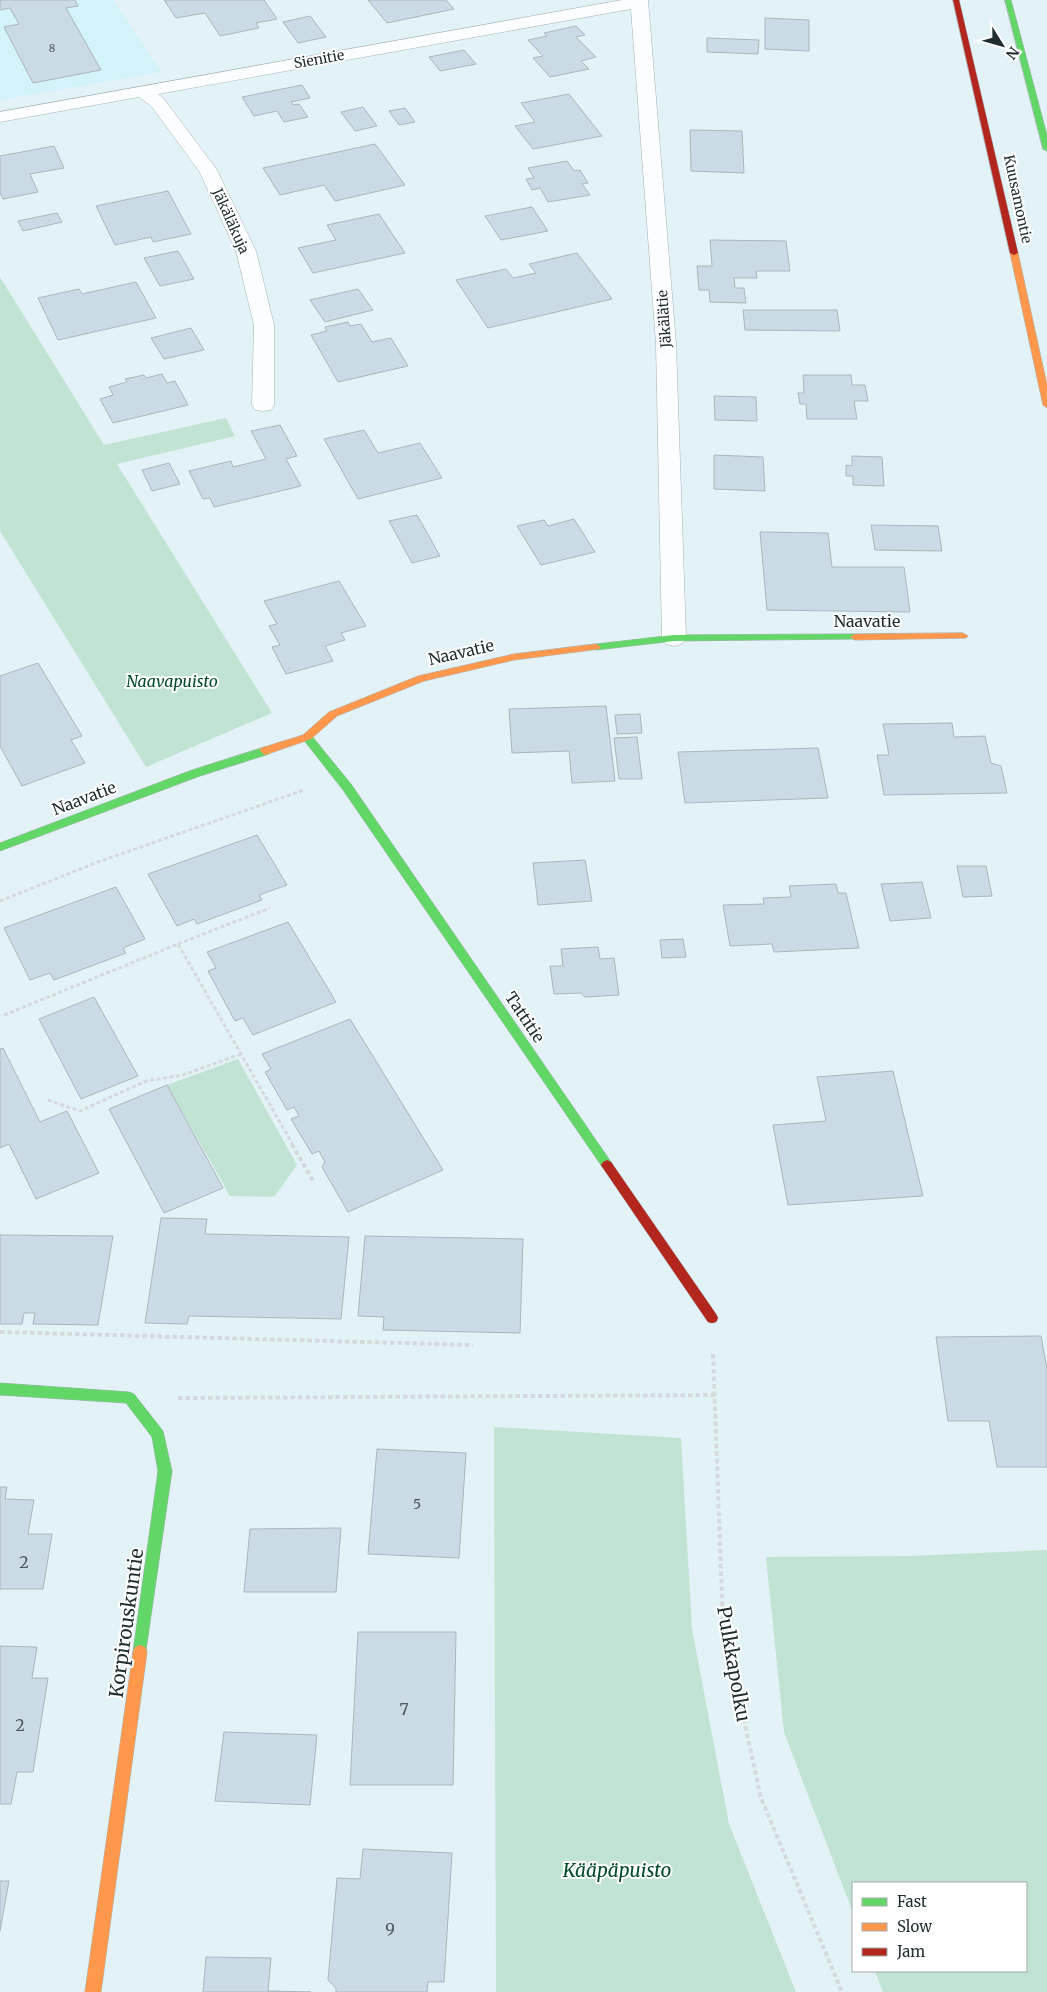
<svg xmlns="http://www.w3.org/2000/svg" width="1047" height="1992" viewBox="0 0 1047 1992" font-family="Merriweather,serif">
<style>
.built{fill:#d3f3fa}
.green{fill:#c1e3d4}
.building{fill:#cbdbe5;stroke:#aab6bb}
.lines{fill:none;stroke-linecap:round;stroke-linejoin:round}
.street-casing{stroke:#a6b3b7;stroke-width:1}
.fast-casing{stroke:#a6b3b7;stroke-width:1}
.slow-casing{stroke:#a6b3b7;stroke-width:1}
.jam-casing{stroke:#a6b3b7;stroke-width:1}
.path-far1{stroke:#d5d9db;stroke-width:3;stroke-dasharray:4 2.5;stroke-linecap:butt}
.path{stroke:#d5d9db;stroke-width:4;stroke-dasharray:4.5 3;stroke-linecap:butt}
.street{fill:#fbfdfe;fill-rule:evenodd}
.fast{fill:#63d668;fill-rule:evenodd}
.slow{fill:#ff974d;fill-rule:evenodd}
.jam{fill:#b3261e;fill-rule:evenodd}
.labels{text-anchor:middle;stroke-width:4;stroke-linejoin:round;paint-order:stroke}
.far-number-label{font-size:11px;fill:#4a585d}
.far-street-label{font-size:14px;fill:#1f2d30;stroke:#fff}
.number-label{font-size:14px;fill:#4a585d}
.street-label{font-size:16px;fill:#1f2d30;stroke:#fff}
.park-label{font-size:16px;font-style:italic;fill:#004a2c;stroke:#fff}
.near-number-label{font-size:16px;fill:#4a585d}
.near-street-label{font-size:19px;fill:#1f2d30;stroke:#fff}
.near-park-label{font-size:19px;font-style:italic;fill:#004a2c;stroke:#fff}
</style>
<rect width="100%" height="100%" fill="#e3f2f6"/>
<path class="built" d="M0,0H113L161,72L0,100Z"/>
<path class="green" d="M0,277L104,445L226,418L235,436L117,464L272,713L146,767L0,531Z
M238,1059L297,1165L274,1197L230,1196L167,1085Z
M494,1427L681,1438L692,1629L729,1824L796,1992H496Z
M1047,1550V1992H883L875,1971H1026V1883H853V1913L784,1732L766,1557L910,1556Z"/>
<path class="building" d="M0,0H75L78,6L66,8L101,70L33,83L4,27L19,24L10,8L0,10Z
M164,0H264L277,19L256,23L259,28L220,36L205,13L176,18Z
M368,0H446L454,9L387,23Z
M310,16L326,37L298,43L283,22Z
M765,18L809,20V51L765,49Z
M576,26L585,35L576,37L596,57L581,61L589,69L550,77L533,58L543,56L528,40L547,36L544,33Z
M707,38L759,40L758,54L707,52Z
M464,50L476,64L440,71L429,57Z
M302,85L310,98L291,102L293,105L299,104L308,117L284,122L277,111L254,116L242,97Z
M569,94L602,136L533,149L515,126L535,122L521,103Z
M363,107L377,126L355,131L341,112Z
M405,108L415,122L399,125L389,111Z
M690,130L742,131L744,173L691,171Z
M375,144L405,185L335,201L324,185L280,195L263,168Z
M54,146L64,168L30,174L38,192L3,199L0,193V156Z
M567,161L574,171L580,170L588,183L582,184L590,195L548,202L540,188L532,190L526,179L534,178L528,168Z
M168,191L191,234L153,242L151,237L115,245L96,206Z
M532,207L548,231L501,240L485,216Z
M57,213L62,222L23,231L18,221Z
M379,214L405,253L313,273L298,248L336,240L327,225Z
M710,240L786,241L790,271H756L757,278H734L735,288H744L746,303L710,302L709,290H699L697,266H712Z
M178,251L194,279L160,286L144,258Z
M577,253L612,299L488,328L456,280L506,269L513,278L536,273L529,264Z
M136,282L156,318L58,340L38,298L79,289L82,294Z
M358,289L373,310L325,322L310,300Z
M743,310H837L840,331L745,330Z
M348,322L350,326L361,324L372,342L391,338L408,366L338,382L311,335L327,331L325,327Z
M191,328L204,350L164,359L151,338Z
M162,374L167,383L175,381L188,405L113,423L100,399L113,395L109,387L127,382L125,379L144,375L146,378Z
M803,375H851L852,385H865L868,401H854L857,419H807L806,404H800L798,393H804Z
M714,396L756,397L757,421L715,420Z
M280,425L297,456L286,459L301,486L214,507L210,498L203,499L189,471L231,461L233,467L266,459L251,431Z
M364,430L378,453L420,443L442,478L358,499L324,439Z
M714,455L763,457L765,491L714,489Z
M852,456L882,457L884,486L853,485V476H846V465L852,466Z
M169,463L180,484L152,491L142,470Z
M417,515L440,556L412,563L389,521Z
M574,519L595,552L541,565L517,526L544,520L548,526Z
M871,525L938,526L942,551L875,550Z
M760,532L828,533L832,567H904L910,612L767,610Z
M339,581L366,626L341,633L345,640L325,646L333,661L286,674L272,647L280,645L269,626L277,624L264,601Z
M38,663L82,736L71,740L85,763L22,786L0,746V676Z
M606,706L615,781L572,783L569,751L512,753L509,709Z
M640,714L642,733L617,734L615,715Z
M952,723L954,737L985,736L991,763L1001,766L1007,793L884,795L877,755H889L883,724Z
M637,737L642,779H619L614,738Z
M818,748L828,798L685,803L678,752Z
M257,835L287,885L259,895L262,900L197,924L194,919L177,926L148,874Z
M585,860L592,901L538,905L533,863Z
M957,866H986L992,896L963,897Z
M922,882L931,918L890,921L881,884Z
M836,884L838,893H846L859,948L774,952L772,944L730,946L723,905L764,904L763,898L791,897L789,886Z
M116,887L145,939L123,948L126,953L54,980L50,973L30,980L4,928Z
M288,922L336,1002L253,1035L243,1018L235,1021L208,971L216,968L207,952Z
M683,939L686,957L662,958L660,940Z
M598,947L600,959L614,958L619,995L585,997L581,993L554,994L550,966H563L561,949Z
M94,997L138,1076L81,1099L39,1019Z
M350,1019L443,1170L348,1212L322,1167L325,1162L319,1151L312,1154L291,1119L299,1116L294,1107L287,1110L265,1072L271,1069L262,1054Z
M3,1048L40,1122L67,1111L99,1173L36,1199L9,1144L0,1148V1049Z
M893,1071L923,1196L788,1205L773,1125L826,1121L817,1077Z
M167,1085L223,1188L164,1213L109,1109Z
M161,1218L207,1219L205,1234L349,1237L341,1319L189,1316L187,1324L145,1323Z
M0,1235L113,1236L98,1325L33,1324L35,1313H24L22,1324H0Z
M365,1236L523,1239L520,1333L383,1330L384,1317L358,1316Z
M1041,1336L1047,1369V1467H997L989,1421H948L936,1337Z
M377,1449L466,1453L459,1558L368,1554Z
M0,1487H7L5,1499L34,1500L28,1534H52L43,1589H0Z
M341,1528L336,1592H244L250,1529Z
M358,1632H456L453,1785H350Z
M0,1646L37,1647L32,1678H48L33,1772H17L11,1804H0Z
M224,1732L317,1735L310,1805L215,1801Z
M363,1849L452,1853L444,1982H428L427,1992H336V1988L328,1980L337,1878L360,1879Z
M0,1881H9L0,1931Z
M206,1957L271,1958L268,1991L311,1992H203Z"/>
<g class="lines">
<defs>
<path id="street" d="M622,0H648L676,344L686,638L682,644L674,646L666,644L662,638L656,344L631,9L158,94L164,99L217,170L256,251L274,325V405L271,410L263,411L255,410L252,405L254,325L236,251L199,171L152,107L139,97L0,122V112Z"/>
<path id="fast" d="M1005,0H1011L1047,135V151L1043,149Z
M855,634L858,635L860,637L858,639L674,641L596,650L591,647L596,644L674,635Z
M307,734L311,735L351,784L611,1162L613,1165L611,1168L607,1170L603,1168L343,790L303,739L302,737L303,735Z
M265,747L270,751L269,754L200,776L0,851V843L192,770Z
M0,1383L129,1392L134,1394L163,1431L172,1471L145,1657L140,1659L135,1657L133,1652L158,1471L152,1437L126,1403L0,1395Z"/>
<path id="slow" d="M1011,251L1018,253L1047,385V408L1043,405L1010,253Z
M963,633L968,636L966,638L855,640L850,637L855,634Z
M596,644L601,647L599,649L514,660L424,681L337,716L311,739L265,755L260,751L261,748L303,735L329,712L418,676L514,654Z
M140,1645L145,1647L147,1652L101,1992H85L133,1652L135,1647Z"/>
<path id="jam" d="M953,0H959L1018,253L1014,255L1010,253Z
M607,1160L611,1162L716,1314L718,1318L716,1322L712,1323L708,1322L603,1168L601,1165L603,1162Z"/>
</defs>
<use href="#street" class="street-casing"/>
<use href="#fast" class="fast-casing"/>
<use href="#slow" class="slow-casing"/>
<use href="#jam" class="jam-casing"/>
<path class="path-far1" d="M0,901L98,862L304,790
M178,944L270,908
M4,1015L178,944L293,1145
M48,1100L80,1111L146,1081L183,1075L241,1054"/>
<path class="path" d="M292,1144L313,1181
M0,1332L473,1345
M713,1354L723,1624L761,1798L842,1992
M178,1398L715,1395"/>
<use href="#street" class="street"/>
<use href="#fast" class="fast"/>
<use href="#slow" class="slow"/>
<use href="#jam" class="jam"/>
</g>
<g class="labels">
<g class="far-number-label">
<text x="52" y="52">8</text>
</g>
<g class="far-street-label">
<text transform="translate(319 59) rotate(-10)" y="5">Sienitie</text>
<text transform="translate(1018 199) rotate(78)" y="5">Kuusamontie</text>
<text transform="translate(231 221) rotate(66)" y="5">Jäkäläkuja</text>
<text transform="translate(664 319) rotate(-94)" y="5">Jäkälätie</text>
</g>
<g class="number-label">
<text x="417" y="1509">5</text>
</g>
<g class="street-label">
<text x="867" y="627">Naavatie</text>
<text transform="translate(461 652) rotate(-13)" y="6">Naavatie</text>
<text transform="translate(84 798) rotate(-21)" y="6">Naavatie</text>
<text transform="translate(525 1017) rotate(56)" y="6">Tattitie</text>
</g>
<g class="park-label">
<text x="172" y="687">Naavapuisto</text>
</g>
<g class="near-number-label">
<text x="24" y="1568">2</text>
<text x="404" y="1715">7</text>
<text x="20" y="1731">2</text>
<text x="390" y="1935">9</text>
</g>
<g class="near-street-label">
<text transform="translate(126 1623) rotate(-82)" y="7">Korpirouskuntie</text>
<text transform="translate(734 1664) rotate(80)" y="7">Pulkkapolku</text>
</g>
<g class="near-park-label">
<text x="617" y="1877">Kääpäpuisto</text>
</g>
</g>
<rect x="852" y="1882" width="175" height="90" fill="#ffffff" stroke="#a5abac"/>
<rect x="862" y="1898" width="25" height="8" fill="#63d668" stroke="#a5abac"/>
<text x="897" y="1907" font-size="15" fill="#1f2d30">Fast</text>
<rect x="862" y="1923" width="25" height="8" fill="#ff974d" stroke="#a5abac"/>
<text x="897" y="1932" font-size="15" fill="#1f2d30">Slow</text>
<rect x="862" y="1948" width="25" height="8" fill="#b3261e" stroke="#a5abac"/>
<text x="897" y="1957" font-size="15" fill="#1f2d30">Jam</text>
<g transform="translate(1002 45) rotate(127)" stroke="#ffffff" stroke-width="4" paint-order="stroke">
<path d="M0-4L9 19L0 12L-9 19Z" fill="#1f2d30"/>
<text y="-8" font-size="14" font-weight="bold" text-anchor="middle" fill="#1f2d30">N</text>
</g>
</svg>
